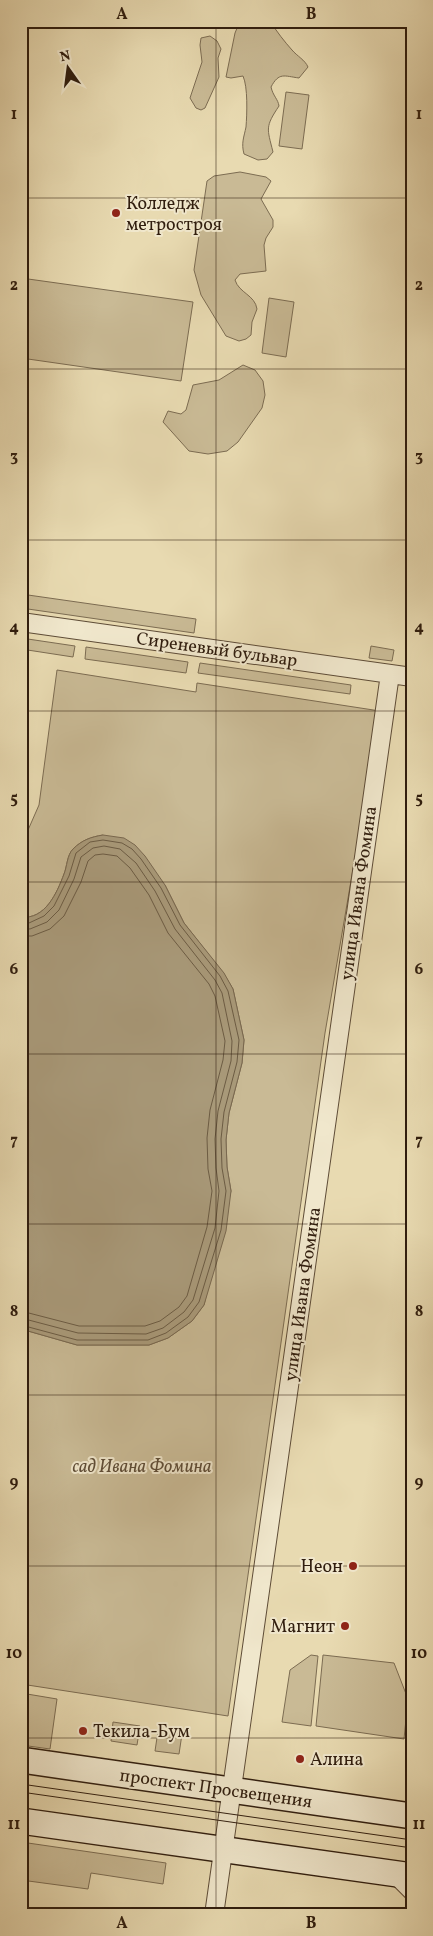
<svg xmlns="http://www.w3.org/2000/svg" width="433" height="1936" viewBox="0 0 433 1936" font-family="Vollkorn,serif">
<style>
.green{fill:#c9ba95;stroke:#7c6c52}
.water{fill:#a99a7a;stroke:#79684f}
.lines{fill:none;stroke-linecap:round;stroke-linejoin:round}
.shore{stroke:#6c5c44;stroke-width:1}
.street-casing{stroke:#5e4c37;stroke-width:20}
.secondary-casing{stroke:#301d0e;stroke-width:28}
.street{stroke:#f0e7cc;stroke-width:18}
.secondary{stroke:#f0e7cc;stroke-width:25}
.tram{stroke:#301d0e;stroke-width:1}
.grid{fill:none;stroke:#301d0e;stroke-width:1;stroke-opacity:0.55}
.poi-dot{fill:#8f2418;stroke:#f0e7cc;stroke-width:2}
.labels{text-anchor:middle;stroke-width:4;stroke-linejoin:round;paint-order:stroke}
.poi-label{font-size:18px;fill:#301d0e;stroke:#f0e7cc;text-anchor:start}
.street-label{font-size:18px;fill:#301d0e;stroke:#f0e7cc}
.park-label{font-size:18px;font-style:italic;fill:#5e4c36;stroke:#f0e7cc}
.neatline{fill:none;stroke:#301d0e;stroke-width:2}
.grid-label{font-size:16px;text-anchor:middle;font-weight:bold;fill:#301d0e}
</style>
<rect width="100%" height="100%" fill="#e8dab1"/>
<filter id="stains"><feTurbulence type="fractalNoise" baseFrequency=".004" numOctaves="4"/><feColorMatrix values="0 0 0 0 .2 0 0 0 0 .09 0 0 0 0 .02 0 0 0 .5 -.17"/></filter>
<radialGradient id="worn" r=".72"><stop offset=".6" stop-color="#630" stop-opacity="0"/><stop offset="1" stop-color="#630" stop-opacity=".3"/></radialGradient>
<path class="green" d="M240,21H270C277,32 284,41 292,50C297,56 305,60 308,67L299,78C284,76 279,72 271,87C273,96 278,99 279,106C265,127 267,128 273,152L267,159L258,160L244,154C241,143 244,137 246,127C247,114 248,87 243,76L231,78L226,77L235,33Z
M210,36L217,41L221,49L218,58L219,77L205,108L201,110L196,108L190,98L202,62L200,45L201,38Z
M286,92L309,95L302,149L279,146Z
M240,172L266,177L271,181L261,199L273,220V227L266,238L264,245L266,271L240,274L235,280C239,293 255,295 257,309L252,322L251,335L246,339L239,341L226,336L201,295L194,270L207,181L214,176Z
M21,278L193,302L181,381L21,358Z
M269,298L294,302L286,357L262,353Z
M243,365L255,370L263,381L265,395L262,408L238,442L227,451L208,454L189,451L163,422L168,411L181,414L186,410L193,385L219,380Z
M21,594L196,619L194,633L21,608Z
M21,638L75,646L73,657L21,649Z
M371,646L394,650L392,661L369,658Z
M86,647L188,662L186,673L85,659Z
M200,663L351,685L350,694L198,673Z
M57,670L196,692L197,683L380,711L325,1033L228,1716L21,1684V1329L77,1345H149L168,1338L192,1321L204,1305L231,1191L227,1167L226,1140L229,1113L242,1063L244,1040L233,989L224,974L184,923L165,885L103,835C91,837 82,840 73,849C67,855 67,867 64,874C57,893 45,920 21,917V846L39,805Z
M311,1655L318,1656L311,1726L282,1722L290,1670Z
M323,1655L394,1663L408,1699L404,1739L316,1726Z
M21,1693L57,1699L50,1749L21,1745Z
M113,1722L140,1726L137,1745L111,1741Z
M158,1731L182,1734L179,1754L155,1751Z
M21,1842L166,1863L163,1884L91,1873L88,1889L21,1880Z"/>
<path class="water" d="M103,835L124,838L135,845L145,856L165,885L184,923L224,973L233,989L244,1040L242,1063L229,1113L226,1140L227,1167L231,1191L226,1231L204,1305L192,1321L168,1338L149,1345H77L21,1329V917C45,920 57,893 64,874C67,867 67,855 73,849C82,840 91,837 103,835Z"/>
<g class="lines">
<path class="shore" d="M21,922L29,923L44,916L54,906L69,876L76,853L90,842L103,840L122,843L132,849L141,859L161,888L180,925L220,976L228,991L239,1040L237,1062L224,1112L221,1139L222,1168L226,1191L221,1230L199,1302L188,1317L166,1333L148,1340H77L21,1325
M21,928L30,929L47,922L59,910L74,879L81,857L93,848L104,846L120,849L136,863L155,891L175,929L215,980L222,993L232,1041L231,1061L218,1111L215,1139L216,1168L219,1191L215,1228L193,1300L184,1312L163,1328L146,1334L78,1333L21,1318
M21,936H32L50,929L64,916L81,882L88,861L95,855L103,854L117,856L130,868L149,895L168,933L209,984L215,996L225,1041L223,1060L210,1110L207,1138L208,1169L212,1191L207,1227L187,1296L179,1307L160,1321L145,1326H79L21,1311"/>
<defs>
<path id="street" d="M21,622L412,677
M394,1873L412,1891
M214,1915L390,674"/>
<path id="secondary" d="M21,1760L412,1816
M21,1821L412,1876"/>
</defs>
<use href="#street" class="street-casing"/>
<use href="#secondary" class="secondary-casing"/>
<use href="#street" class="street"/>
<use href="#secondary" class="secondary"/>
<path class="tram" d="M21,1784L412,1840
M21,1792L412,1848"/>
</g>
<path class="grid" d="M216,21V1915M21,198H412M21,369H412M21,540H412M21,711H412M21,882H412M21,1054H412M21,1224H412M21,1395H412M21,1566H412M21,1738H412"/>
<g class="poi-dot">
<circle cx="116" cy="213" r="5"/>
<circle cx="353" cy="1566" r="5"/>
<circle cx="345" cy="1626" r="5"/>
<circle cx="83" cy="1731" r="5"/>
<circle cx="300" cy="1759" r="5"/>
</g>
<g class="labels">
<g class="poi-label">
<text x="126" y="209">Колледж<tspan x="126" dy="21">метростроя</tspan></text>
<text x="343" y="1572" text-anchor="end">Неон</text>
<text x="335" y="1632" text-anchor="end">Магнит</text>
<text x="93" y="1737">Текила-Бум</text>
<text x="310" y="1765">Алина</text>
</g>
<g class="street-label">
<text transform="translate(217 649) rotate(8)" y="6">Сиреневый бульвар</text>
<text transform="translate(358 893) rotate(-82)" y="6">улица Ивана Фомина</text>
<text transform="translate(302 1294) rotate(-82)" y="6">улица Ивана Фомина</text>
<text transform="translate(216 1788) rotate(8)" y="6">проспект Просвещения</text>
</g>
<g class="park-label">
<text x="142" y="1472">сад Ивана Фомина</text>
</g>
</g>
<rect width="433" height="1936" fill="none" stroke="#e8dab1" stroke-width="55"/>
<g transform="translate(68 68) rotate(346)" stroke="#f0e7cc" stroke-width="4" paint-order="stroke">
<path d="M0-4L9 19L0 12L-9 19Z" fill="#301d0e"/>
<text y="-8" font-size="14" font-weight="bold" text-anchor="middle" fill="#301d0e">N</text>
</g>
<rect x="28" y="28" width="378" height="1880" class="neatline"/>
<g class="grid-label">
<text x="122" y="19">A</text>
<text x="311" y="19">B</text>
<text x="14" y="119">1</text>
<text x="419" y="119">1</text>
<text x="14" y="290">2</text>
<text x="419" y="290">2</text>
<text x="14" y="461">3</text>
<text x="419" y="461">3</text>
<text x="14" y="632">4</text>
<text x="419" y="632">4</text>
<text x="14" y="803">5</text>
<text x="419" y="803">5</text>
<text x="14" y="974">6</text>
<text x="419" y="974">6</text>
<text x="14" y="1145">7</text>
<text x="419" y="1145">7</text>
<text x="14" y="1316">8</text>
<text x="419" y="1316">8</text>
<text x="14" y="1487">9</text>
<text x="419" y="1487">9</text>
<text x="14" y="1658">10</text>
<text x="419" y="1658">10</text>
<text x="14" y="1829">11</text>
<text x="419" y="1829">11</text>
<text x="122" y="1928">A</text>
<text x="311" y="1928">B</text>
</g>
<rect width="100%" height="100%" filter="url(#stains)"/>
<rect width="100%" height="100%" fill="url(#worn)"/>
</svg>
